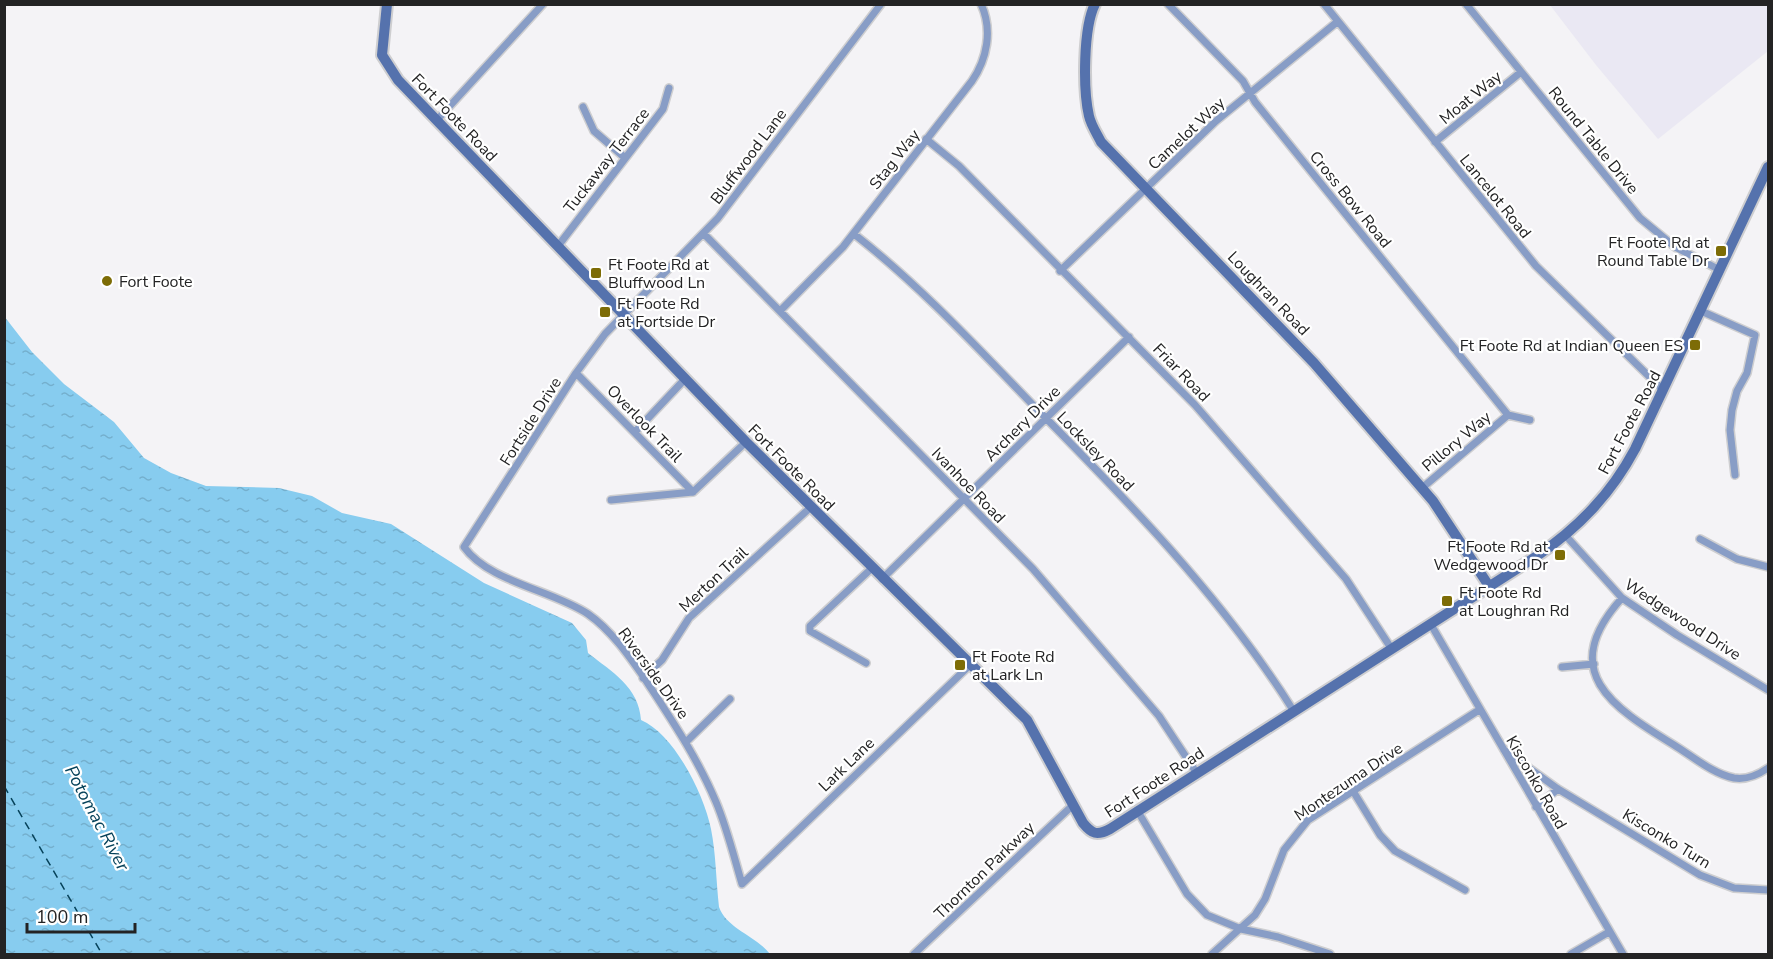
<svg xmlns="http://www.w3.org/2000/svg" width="1773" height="959" viewBox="0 0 1773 959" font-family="'Nunito Sans',sans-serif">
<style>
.built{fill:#eae8f3}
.water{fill:url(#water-ripples)}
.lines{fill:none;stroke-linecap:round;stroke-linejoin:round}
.ferry{stroke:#06425a;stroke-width:1.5;stroke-dasharray:8 6;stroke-linecap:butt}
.street-casing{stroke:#ceced0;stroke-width:10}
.secondary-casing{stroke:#ceced0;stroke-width:14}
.street{stroke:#889dc6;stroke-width:7}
.secondary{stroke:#5572ad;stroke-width:10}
.poi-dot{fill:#7d6c06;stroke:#fff;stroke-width:2}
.labels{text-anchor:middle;stroke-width:4.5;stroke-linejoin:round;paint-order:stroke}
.street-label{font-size:16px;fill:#232324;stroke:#fff}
.poi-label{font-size:16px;fill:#232324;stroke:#fff;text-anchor:start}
.water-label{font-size:18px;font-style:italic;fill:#06425a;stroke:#fff}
</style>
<defs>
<pattern id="water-ripples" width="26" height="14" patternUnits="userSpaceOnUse" patternTransform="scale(1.5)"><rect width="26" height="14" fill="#87ccef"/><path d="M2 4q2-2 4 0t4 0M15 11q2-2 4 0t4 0" fill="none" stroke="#74afcd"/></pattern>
</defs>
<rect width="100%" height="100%" fill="#f4f3f6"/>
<path class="built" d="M1550,5H1768V51L1658,139L1596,65Z"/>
<path class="water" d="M4,316L32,352L64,384L114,422L144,458L171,473L206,486L279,488L312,496L342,513L391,524L484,583L572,623L586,640L588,653C612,672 639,687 641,720C674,734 704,794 711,829C716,854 716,881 719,907C727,929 755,935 770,954H5Z"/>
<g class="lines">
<path class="ferry" d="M4,786L102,954"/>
<defs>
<path id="street" d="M881,4L718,218L605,334L576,373L464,547C489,582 552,590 588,614C611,630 629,656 645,679C671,719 697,757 716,802C727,828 734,857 742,884L970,665
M1168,4L1243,81L1255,102L1508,415
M1324,4L1536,266L1663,390
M1466,4L1640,218L1675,247L1720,270
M583,107L594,131L624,157
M437,120L543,4
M926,139L959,166L1195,405L1346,579L1391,648
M1435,142L1521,72
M704,234L1033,569L1159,716L1196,772
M854,234C918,284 974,344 1031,403C1124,497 1222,597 1293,710
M558,246L663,109L669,88
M1060,271L1216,121L1337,22
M780,311L843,247L972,81C987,59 993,30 981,4
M1701,311L1755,335L1747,373L1737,391L1732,410L1730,430L1735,475
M576,373L693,492
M1508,415L1530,420
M635,432L685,379
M1422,488L1508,415
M693,492L746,442
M611,500L693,492
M1566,536L1622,598L1677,635L1768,690
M1700,539L1737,559L1768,567
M882,579L1129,337
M1622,598C1556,671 1612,707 1674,745C1692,756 1713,774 1734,778C1747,780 1758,775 1768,768
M1430,623L1623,954
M866,663L810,631V626L872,568
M1562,667L1594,664
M643,678L662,660L689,618L811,507
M686,742L730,699
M1504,750L1558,789L1700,875L1734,888L1768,890
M1353,791L1380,835L1395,851L1465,890
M1536,807L1558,789
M1137,810L1187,894L1207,915L1241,929L1278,937L1330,954
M914,954L1073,805
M1212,954L1255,915L1265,899L1284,850L1308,820L1479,710
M1571,954L1609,932"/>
<path id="secondary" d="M387,4L382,55L398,80L746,442L1027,720L1083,823C1092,834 1097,836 1110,829L1537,556C1579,527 1611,494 1635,449L1768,167
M1095,4C1083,28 1083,90 1089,116C1091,125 1097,134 1101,142L1314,363L1433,501L1489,586"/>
</defs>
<use href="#street" class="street-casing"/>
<use href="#secondary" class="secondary-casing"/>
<use href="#street" class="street"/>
<use href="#secondary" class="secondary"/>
</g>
<g class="poi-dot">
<rect x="1715" y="245" width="12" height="12" rx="3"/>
<rect x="590" y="267" width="12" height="12" rx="3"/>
<circle cx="107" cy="281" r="6"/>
<rect x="599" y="306" width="12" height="12" rx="3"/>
<rect x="1689" y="339" width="12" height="12" rx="3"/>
<rect x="1554" y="549" width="12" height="12" rx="3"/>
<rect x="1441" y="595" width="12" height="12" rx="3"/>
<rect x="954" y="659" width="12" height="12" rx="3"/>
</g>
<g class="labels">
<g class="street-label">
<text transform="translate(1470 97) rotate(-39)" y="6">Moat Way</text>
<text transform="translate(455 117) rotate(46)" y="6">Fort Foote Road</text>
<text transform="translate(1186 133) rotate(-43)" y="6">Camelot Way</text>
<text transform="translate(1594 140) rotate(51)" y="6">Round Table Drive</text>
<text transform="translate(748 156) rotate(-53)" y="6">Bluffwood Lane</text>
<text transform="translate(894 159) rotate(-52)" y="6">Stag Way</text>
<text transform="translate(606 160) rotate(-52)" y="6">Tuckaway Terrace</text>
<text transform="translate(1496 196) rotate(51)" y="6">Lancelot Road</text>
<text transform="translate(1351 199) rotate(51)" y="6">Cross Bow Road</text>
<text transform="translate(1269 293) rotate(46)" y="6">Loughran Road</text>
<text transform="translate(1182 372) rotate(46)" y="6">Friar Road</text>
<text transform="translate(530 421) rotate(-58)" y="6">Fortside Drive</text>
<text transform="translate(1629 422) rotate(-62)" y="6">Fort Foote Road</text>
<text transform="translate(645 423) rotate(46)" y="6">Overlook Trail</text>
<text transform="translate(1022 423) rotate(-45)" y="6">Archery Drive</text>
<text transform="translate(1456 441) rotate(-40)" y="6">Pillory Way</text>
<text transform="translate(1096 451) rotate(46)" y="6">Locksley Road</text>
<text transform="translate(792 467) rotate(45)" y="6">Fort Foote Road</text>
<text transform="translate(969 485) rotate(46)" y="6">Ivanhoe Road</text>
<text transform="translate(713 579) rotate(-43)" y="6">Merton Trail</text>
<text transform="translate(1683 619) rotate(33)" y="6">Wedgewood Drive</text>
<text transform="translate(654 673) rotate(54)" y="6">Riverside Drive</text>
<text transform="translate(846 764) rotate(-44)" y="6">Lark Lane</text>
<text transform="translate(1348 781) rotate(-34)" y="6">Montezuma Drive</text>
<text transform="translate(1154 782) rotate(-33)" y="6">Fort Foote Road</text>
<text transform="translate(1537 782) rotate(60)" y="6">Kisconko Road</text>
<text transform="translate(1667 838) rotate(31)" y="6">Kisconko Turn</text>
<text transform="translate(984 870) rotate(-44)" y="6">Thornton Parkway</text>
</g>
<g class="poi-label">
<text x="1709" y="248" text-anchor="end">Ft Foote Rd at<tspan x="1709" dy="18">Round Table Dr</tspan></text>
<text x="608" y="270">Ft Foote Rd at<tspan x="608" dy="18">Bluffwood Ln</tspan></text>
<text x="119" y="287">Fort Foote</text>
<text x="617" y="309">Ft Foote Rd<tspan x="617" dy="18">at Fortside Dr</tspan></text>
<text x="1683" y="351" text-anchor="end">Ft Foote Rd at Indian Queen ES</text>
<text x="1548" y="552" text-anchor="end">Ft Foote Rd at<tspan x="1548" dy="18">Wedgewood Dr</tspan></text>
<text x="1459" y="598">Ft Foote Rd<tspan x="1459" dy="18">at Loughran Rd</tspan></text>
<text x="972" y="662">Ft Foote Rd<tspan x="972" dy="18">at Lark Ln</tspan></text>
</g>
<g class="water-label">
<text transform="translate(97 818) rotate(62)" y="6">Potomac River</text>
</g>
</g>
<rect width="1773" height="959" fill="none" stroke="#232324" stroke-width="12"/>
<path d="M27 923v9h108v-9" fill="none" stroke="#232324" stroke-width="3"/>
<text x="36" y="923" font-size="18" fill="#232324" stroke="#ffffff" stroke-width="4.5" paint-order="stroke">100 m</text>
</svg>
